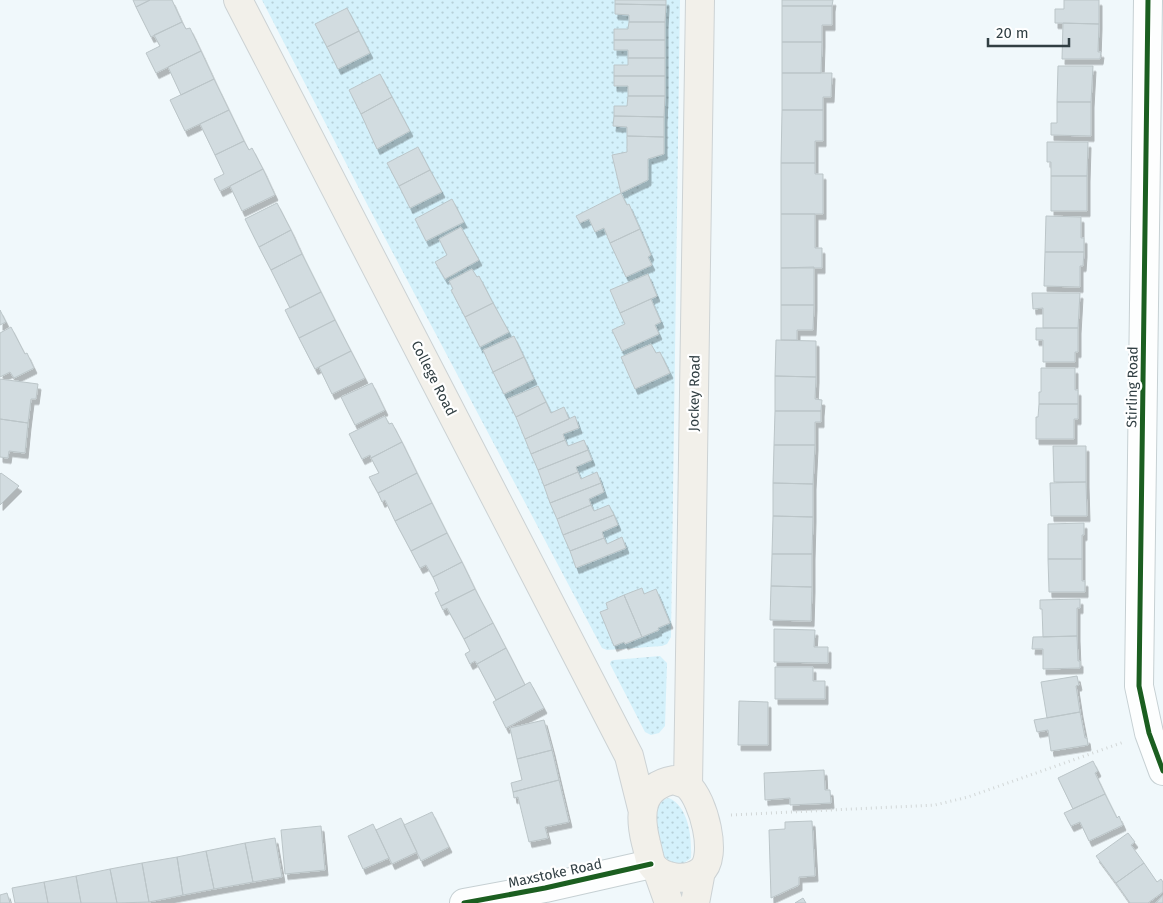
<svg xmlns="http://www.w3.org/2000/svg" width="1163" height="903" viewBox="0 0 1163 903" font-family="'Fira Sans',sans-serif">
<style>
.grass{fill:url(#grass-dots)}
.building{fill:#d2dce0;stroke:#bbc5c8;filter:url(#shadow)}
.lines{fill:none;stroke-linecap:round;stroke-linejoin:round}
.minor-casing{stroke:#c6d0d3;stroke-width:30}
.major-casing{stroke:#ccd2d4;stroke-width:30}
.path{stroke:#d2d7d7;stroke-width:3;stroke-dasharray:1 4;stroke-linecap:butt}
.minor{stroke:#fdfefe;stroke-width:28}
.major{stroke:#f2f0ea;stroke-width:28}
.cycleway-casing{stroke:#fff;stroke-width:8}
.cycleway{stroke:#1b5e20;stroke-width:5}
.labels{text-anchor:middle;stroke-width:4.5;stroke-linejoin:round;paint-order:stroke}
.street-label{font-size:14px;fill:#313f43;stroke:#fff}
</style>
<defs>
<pattern id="grass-dots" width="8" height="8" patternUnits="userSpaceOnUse" patternTransform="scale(1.25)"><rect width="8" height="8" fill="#d4f1fb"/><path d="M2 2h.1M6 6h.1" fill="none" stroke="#b6d0d8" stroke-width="1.8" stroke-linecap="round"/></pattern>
<filter id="shadow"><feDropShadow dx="3" dy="5.5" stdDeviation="0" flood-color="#0004"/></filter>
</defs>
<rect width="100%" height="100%" fill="#f0f8fb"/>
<path class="grass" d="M262,0H680L671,637L667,644L662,646L607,650L602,648L367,204Z
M660,656L667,663L665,726L659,733L651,735L645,732L610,664L611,661L614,660Z
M669,798C689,807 692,838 691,858C679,868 672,865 659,860L654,809L665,799Z"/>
<path class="building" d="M133,0H150L136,7Z
M150,0H172L182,22L151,37L136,7Z
M615,0H666V5L615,4Z
M782,0H833L832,6H782Z
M1064,0H1099V24L1055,23V9H1064Z
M615,4L666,5L665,22H629V15L615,14Z
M782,6H832V25H822V42H782Z
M347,8L359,31L327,47L315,24Z
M182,22L186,29L190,28L201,51L156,73L146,53L160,46L154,35Z
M629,22H665V40H614V29H628Z
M1063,23L1099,24L1098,52H1101L1100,59H1062Z
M359,31L370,53L338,69L327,47Z
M614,40H665V58H628V50H614Z
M782,42H822L821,73H782Z
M201,51L214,79L181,95L168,67Z
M628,58H665V76H614V65H628Z
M1058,66H1093L1091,102H1057Z
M782,73H832L831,97H823V110H782Z
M380,74L392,97L361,114L349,90Z
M614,76H665V96H628V86H614Z
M214,79L229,110L185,131L170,100Z
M628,96H665L664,117L614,116V106H627Z
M392,97L410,131L377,149L361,114Z
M1057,102H1091V136L1051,135V123H1057Z
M229,110L244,141L215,155L200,124Z
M782,110H823V141H815V163H781Z
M614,116L664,117V137L627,136V127L613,126Z
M627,136L664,137V154L648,159V180L621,193L612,155L627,152Z
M244,141L249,150L252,148L263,169L220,191L214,179L224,174L215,155Z
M1047,142H1088L1087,176H1051V162H1047Z
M418,147L430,170L399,186L387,163Z
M781,163H815V174H823V214H781Z
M263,169L275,195L242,211L230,186Z
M430,170L442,192L410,208L399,186Z
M1051,176H1087V211H1051Z
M621,193L627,205L629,204L640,229L610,243L604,228L595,232L589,219L580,223L576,216Z
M452,199L464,222L426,241L415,219Z
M277,203L291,230L259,247L245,219Z
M781,214H815V248H822V268H781Z
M1046,216L1081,217V238H1084V252H1045Z
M461,227L479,260L445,279L435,262L447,255L439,239Z
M640,229L651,255L648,257L652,265L626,277L610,243Z
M291,230L302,254L271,270L259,247Z
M1045,252H1084L1083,266H1080V287L1044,286Z
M302,254L321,292L290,308L271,270Z
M814,267V305H781V268Z
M472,269L477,277L479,276L493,303L465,317L451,290L453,289L449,281Z
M648,274L657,296L620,313L610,290Z
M321,292L335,320L299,338L285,310Z
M1032,293H1080L1078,328H1043V308L1033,309Z
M651,299L661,322L655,325L659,334L622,351L612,330L625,324L620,313Z
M493,303L509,332L480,347L465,317Z
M781,305H814L813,330H797V340H781Z
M0,310L6,322L0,325Z
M335,320L351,351L315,369L299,338Z
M11,327L25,354L27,353L34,368L14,378L10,372L0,377V333Z
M1036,328H1078V352H1075V362H1043V340H1036Z
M514,336L524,357L493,372L483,350Z
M776,340L816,341V377L775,376Z
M651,344L656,353L660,352L670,373L635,389L621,357Z
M351,351L365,378L332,394L319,367Z
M524,357L534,379L504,394L493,372Z
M1041,368H1075V390H1078V404H1039V392H1041Z
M775,376L816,377L815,399L822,400L821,411H775Z
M0,379L38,384L36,399H31L28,423L0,419Z
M372,383L385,410L355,425L341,397Z
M538,386L546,402L516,417L507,399Z
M546,402L551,413L564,407L569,419L525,439L516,417Z
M1039,404H1078V419H1074V439H1036V417H1038Z
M775,411H821V422H815V445H774Z
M385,416L389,424L392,423L402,442L371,458L370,455L362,459L349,434Z
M575,416L579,428L563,434L565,440L531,454L525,439Z
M0,419L28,423L25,453L9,451L8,458L0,457Z
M565,440L568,446L584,440L588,450L538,470L531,454Z
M402,442L417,473L378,493L369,477L379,473L371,458Z
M774,445H815L813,484L773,483Z
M1053,446H1086V482H1054Z
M588,450L592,460L576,467L578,472L544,486L538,470Z
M578,472L581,479L597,472L601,483L550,503L544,486Z
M1,473L19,486L0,505V474Z
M417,473L432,503L395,521L385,500L382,502L378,493Z
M1086,482L1087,516H1051L1050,483Z
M601,483L604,492L589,499L591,505L557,519L550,503Z
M773,483L813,484V517L773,516Z
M432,503L447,533L411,551L395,521Z
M591,505L594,511L609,505L614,515L563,535L557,519Z
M614,515L618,525L602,532L604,538L570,551L563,535Z
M773,516L813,517L812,554H772Z
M1084,523V535H1082V559H1048V524Z
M447,533L462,562L433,577L426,565L420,568L411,551Z
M622,537L626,548L576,568L570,551L604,538L607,544Z
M772,554H812V587L771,586Z
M1048,559H1082V581H1085V592H1049Z
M462,562L475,589L441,606L435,593L439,591L433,577Z
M771,586L812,587L811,621L770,620Z
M642,588L644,594L656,589L670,623L658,628L659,630L642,637L624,595Z
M475,589L493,623L464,639L447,608L443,610L441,606Z
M624,595L642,637L625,644L624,642L614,646L600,612L608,609L606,603Z
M1080,599V608H1077V636L1043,637L1042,609H1040V600Z
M493,623L506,648L477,664L475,661L470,664L465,654L470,651L464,639Z
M774,629L815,630L814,647H828V663L774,662Z
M1077,636L1078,661H1080V668L1043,669V649H1032L1033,637Z
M506,648L525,685L496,700L477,664Z
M775,667H813V681H825V699H775Z
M1077,676L1079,685L1076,686L1080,712L1047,718L1041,682Z
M530,682L544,708L506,728L493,702Z
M739,701L768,702V745H738Z
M1080,712L1085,738H1087L1088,745L1051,751L1048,730L1037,732L1034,720Z
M544,720L552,750L517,759L510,728Z
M552,750L559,780L513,792L511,783L522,780L517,759Z
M1093,761L1098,771L1095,773L1105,794L1073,809L1058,778Z
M824,770L825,790H830L831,803L790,805V798L765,800L764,773Z
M559,780L569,822L545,827L548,838L529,842L518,797L514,798L513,792Z
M1105,794L1117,818L1119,816L1123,825L1089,841L1080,822L1071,826L1064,813Z
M432,812L449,847L421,861L404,825Z
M401,818L417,852L392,864L376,830Z
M812,821L815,876L799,877V885L771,898L769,830L785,829V822Z
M373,824L389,858L363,869L348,836Z
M321,826L325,870L285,874L281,830Z
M1128,833L1135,842L1131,845L1144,863L1116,883L1096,856Z
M275,838L282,877L253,882L245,843Z
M245,843L253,882L214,889L206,851Z
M206,851L214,889L183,895L177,857Z
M177,857L183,895L149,902L142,863Z
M142,863L149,902L117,903L110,869Z
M1144,863L1157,882L1161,879L1163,882V892L1148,903H1130L1116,883Z
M110,869L117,903H81L76,876Z
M76,876L81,903H48L44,882Z
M44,882L48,903H15L12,888Z
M7,893L10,903H0V895Z
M1163,895V903H1156Z
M803,898L806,903H795Z"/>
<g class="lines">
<defs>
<path id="minor" d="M1148,0L1139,686L1149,733L1163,771
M464,903L545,888L651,864"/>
<path id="major" d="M238,0L629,756L642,808
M674,780C678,782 685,783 688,786C703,799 719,857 701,871C687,882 662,879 652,865C649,859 648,850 646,843C639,815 639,786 674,780Z
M688,786L700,0
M658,872L669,903
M695,903L701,871"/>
</defs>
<use href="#minor" class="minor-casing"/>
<use href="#major" class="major-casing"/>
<path class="path" d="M731,815L935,805L968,797L1124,742"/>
<use href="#minor" class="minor"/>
<use href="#major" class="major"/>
<defs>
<path id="cycleway" d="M1148,0L1139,686L1149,733L1163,771
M464,903L545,888L651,864"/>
</defs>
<use href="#cycleway" class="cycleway-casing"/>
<use href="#cycleway" class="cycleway"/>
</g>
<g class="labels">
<g class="street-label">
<text transform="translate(434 378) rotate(63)" y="5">College Road</text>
<text transform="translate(1132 387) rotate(-89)" y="5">Stirling Road</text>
<text transform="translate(694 393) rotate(-89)" y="5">Jockey Road</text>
<text transform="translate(555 873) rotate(-12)" y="5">Maxstoke Road</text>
</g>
</g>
<path d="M988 38v8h81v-8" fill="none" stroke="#313f43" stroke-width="2.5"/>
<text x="996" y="38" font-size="15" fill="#313f43" stroke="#ffffff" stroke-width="4" paint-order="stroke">20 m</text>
</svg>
